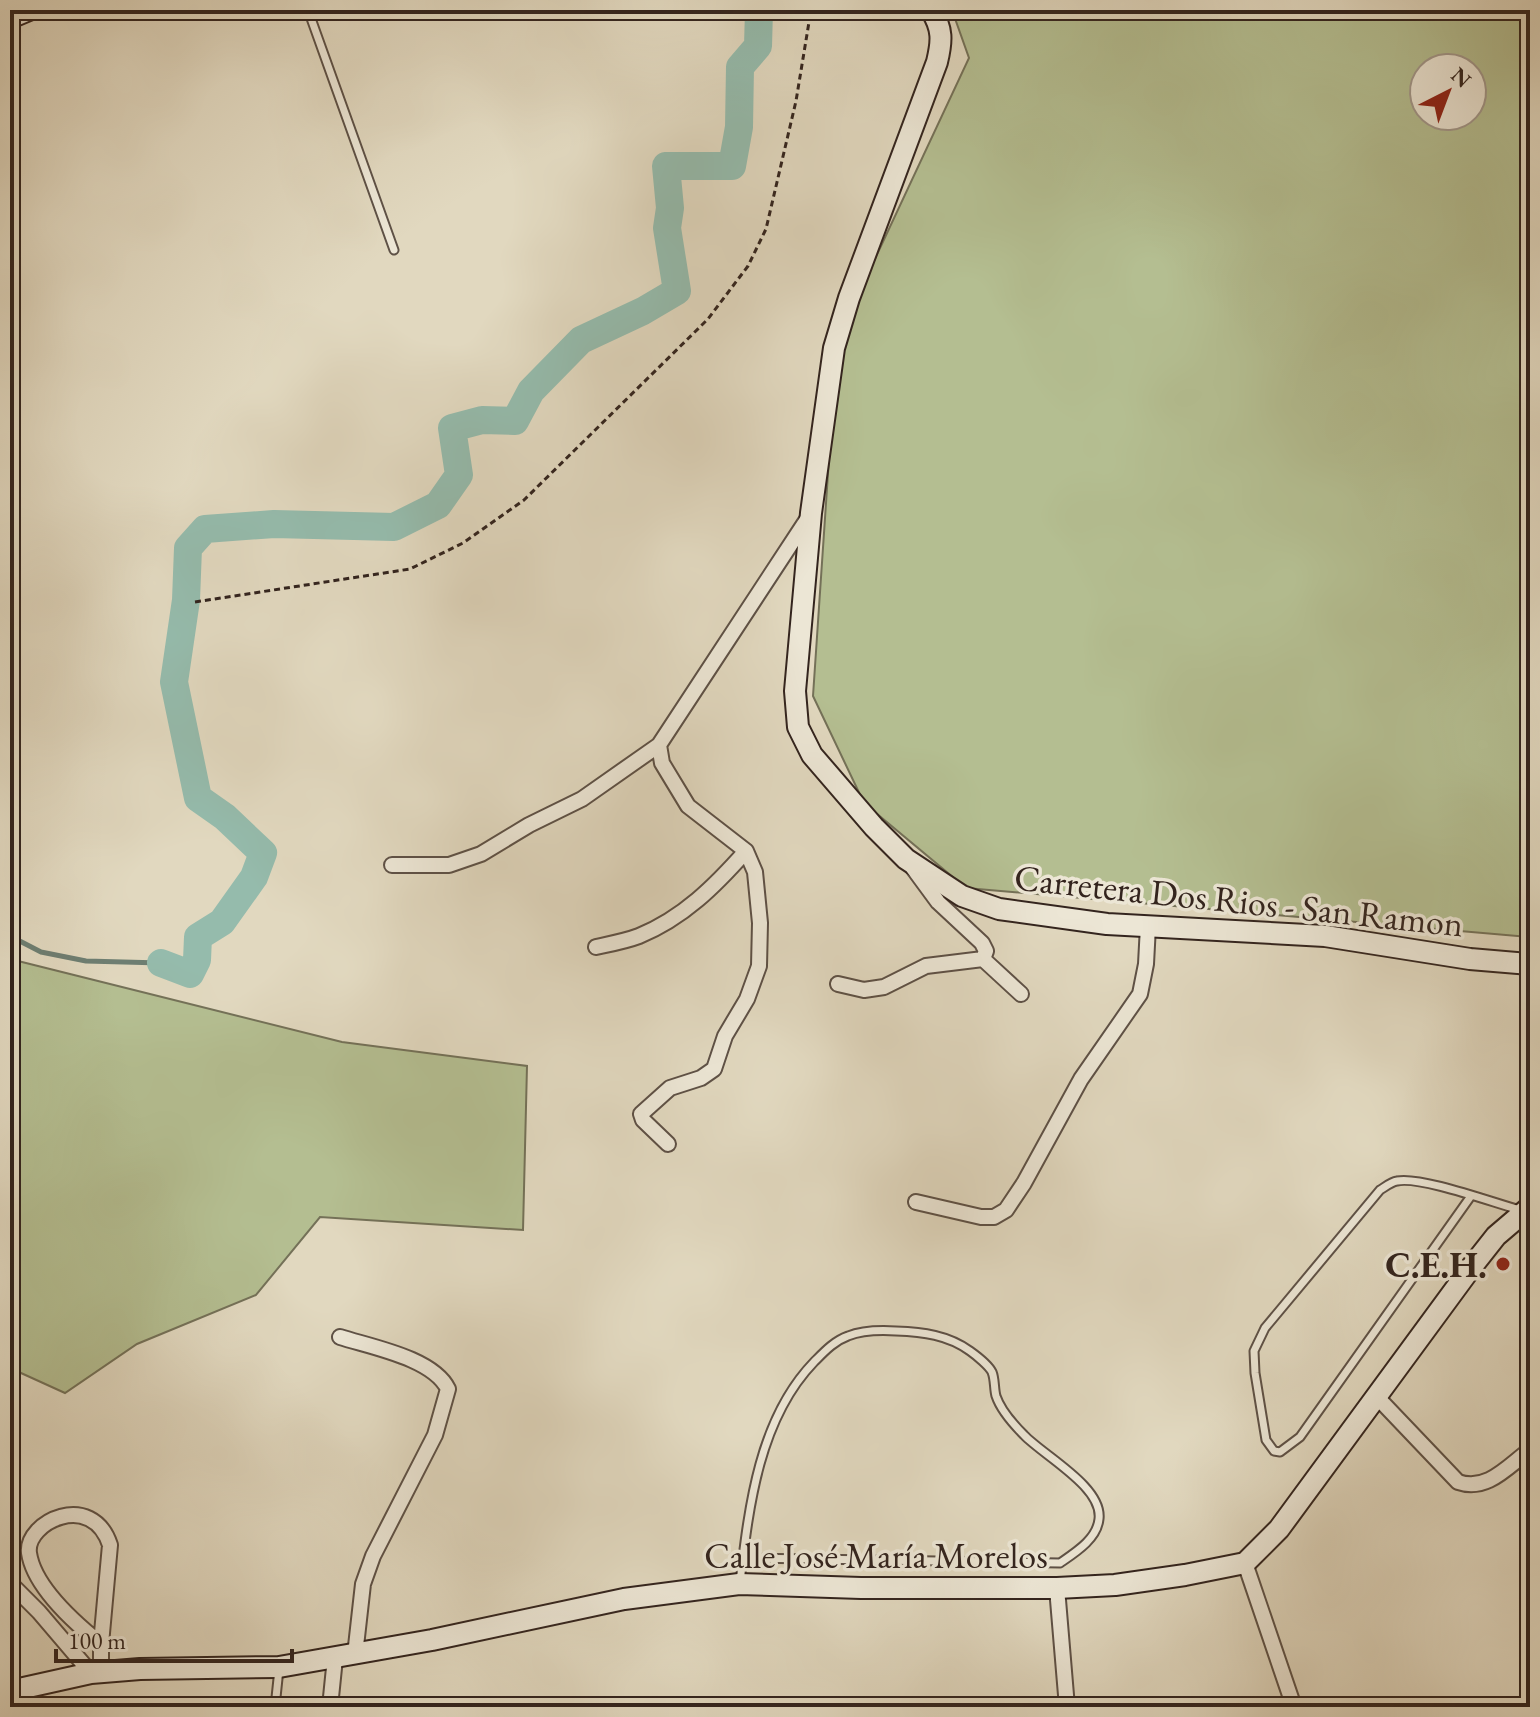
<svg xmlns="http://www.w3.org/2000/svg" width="1540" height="1717" viewBox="0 0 1540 1717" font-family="'EB Garamond',serif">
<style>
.green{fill:#b4be91;stroke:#747158;stroke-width:2;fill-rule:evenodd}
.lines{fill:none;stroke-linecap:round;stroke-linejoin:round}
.stream{stroke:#6e7f73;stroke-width:5}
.river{stroke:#95bbac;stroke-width:28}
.lane-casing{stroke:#5e5146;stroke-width:11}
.street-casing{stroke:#5e5146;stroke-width:18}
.secondary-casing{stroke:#33241e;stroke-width:24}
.path{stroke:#33241e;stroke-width:3;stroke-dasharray:6 4;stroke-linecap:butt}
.lane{stroke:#ece6d5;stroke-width:7}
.street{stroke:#ece6d5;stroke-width:14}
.secondary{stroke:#ece6d5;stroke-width:20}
.poi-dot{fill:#8f2418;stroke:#ece6d5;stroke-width:3}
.labels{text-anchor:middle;stroke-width:7;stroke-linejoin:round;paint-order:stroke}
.street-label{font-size:36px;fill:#33241e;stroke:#ece6d5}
.poi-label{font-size:36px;font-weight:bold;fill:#33241e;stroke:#ece6d5;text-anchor:end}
</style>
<rect width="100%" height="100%" fill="#e1d8bf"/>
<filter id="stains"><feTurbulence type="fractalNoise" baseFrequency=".0025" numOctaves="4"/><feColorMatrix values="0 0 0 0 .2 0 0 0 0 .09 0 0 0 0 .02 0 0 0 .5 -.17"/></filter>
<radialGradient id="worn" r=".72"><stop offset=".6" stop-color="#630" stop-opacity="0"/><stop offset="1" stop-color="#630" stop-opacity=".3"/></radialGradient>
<path class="green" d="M952,10H1530V937L966,888L864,803L813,696L837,340L969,58ZM1424,68H1472V116H1424Z
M10,959L342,1042L527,1066L523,1230L320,1217L256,1295L137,1344L65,1393L10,1368Z"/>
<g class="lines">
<path class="stream" d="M10,936L41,952L86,961L161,963"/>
<path class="river" d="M161,963L190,974L197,960L198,937L222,922L254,877L263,853L225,817L198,798L174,682L186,600L188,548L205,529L274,524L394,527L438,505L459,475L452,428L482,420L515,421L531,391L581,340L643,311L677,291L667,228L670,208L666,166H732L739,127L740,67L758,46L759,10"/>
<defs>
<path id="lane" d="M308,10L394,250
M1471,1196L1300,1437L1280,1452L1274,1451L1266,1440L1255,1373L1254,1351L1265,1328L1380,1190C1385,1187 1391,1182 1397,1181C1421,1176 1494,1203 1520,1210
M740,1582C749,1506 759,1419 814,1362C824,1352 834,1341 848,1336C863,1330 879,1330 896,1331C923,1332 948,1335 970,1351C977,1356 989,1366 992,1372C995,1379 994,1389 996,1396C1001,1411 1014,1425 1024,1435C1044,1456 1103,1487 1099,1519C1097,1539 1076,1552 1060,1563L743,1558
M275,1707L279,1669"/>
<path id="street" d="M659,745L662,763L688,806L746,851L755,872L760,923L759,966L747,999L725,1036L714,1069L701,1078L670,1088L641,1114L643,1120L668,1144
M392,865H449L481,854L529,825L582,799L659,745L808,518
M913,868L938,902L982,943L986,951L983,959
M596,947C610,944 626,941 639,936C683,918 715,886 746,851
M983,959L1021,994
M838,984L864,990L884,987L926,966L983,959
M916,1202L981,1217H994L1006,1210L1024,1183L1081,1079L1140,994L1146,964L1148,926
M340,1337C371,1347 433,1358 448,1389L435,1435L373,1556L363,1584L355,1655
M1377,1397L1458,1482C1487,1492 1507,1467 1530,1450
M1245,1563L1294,1707
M10,1583L39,1612L91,1673
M1057,1588L1067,1707
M101,1644C76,1624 34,1587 29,1553C25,1522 92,1490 110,1545L101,1644V1672
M330,1707L335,1658"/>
<path id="secondary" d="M931,10C943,29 942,41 937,62L849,298L834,348L811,513L795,691L798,727L812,755L874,827L906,859L962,896L999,909L1107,924L1325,936L1470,959L1530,964
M10,18L29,10
M10,1691L91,1673L140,1669L279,1667L432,1640L624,1599L739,1584L861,1588H1057L1115,1585L1185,1575L1245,1563L1279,1529L1470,1269L1496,1236L1530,1207"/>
</defs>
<use href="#lane" class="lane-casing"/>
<use href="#street" class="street-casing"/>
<use href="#secondary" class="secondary-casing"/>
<path class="path" d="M195,602L410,569L463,543L524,500L708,319L748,266L766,229L796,101L811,10"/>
<use href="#lane" class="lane"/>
<use href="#street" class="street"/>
<use href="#secondary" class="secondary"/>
</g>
<circle class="poi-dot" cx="1503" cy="1264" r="8"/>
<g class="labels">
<g class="street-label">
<text transform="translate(1239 900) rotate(6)" y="13">Carretera Dos Rios - San Ramon</text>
<text x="876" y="1568">Calle José María Morelos</text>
</g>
<g class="poi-label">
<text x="1487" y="1277">C.E.H.</text>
</g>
</g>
<rect width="1540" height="1717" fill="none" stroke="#e1d8bf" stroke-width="40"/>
<rect x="12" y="12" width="1516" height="1693" fill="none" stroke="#33241e" stroke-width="4"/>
<rect x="20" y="20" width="1500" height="1677" fill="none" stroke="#33241e" stroke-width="2"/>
<g transform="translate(1448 92) rotate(42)"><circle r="38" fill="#ece6d5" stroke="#a2988c" stroke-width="2"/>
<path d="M0-6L14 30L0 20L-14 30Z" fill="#8f2418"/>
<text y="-12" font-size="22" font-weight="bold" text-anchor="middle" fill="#33241e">N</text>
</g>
<path d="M56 1649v12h236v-12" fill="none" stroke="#33241e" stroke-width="4"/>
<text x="68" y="1649" font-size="24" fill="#33241e" stroke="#ece6d5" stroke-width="6" paint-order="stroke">100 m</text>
<rect width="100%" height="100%" filter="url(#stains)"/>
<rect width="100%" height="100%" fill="url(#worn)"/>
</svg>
